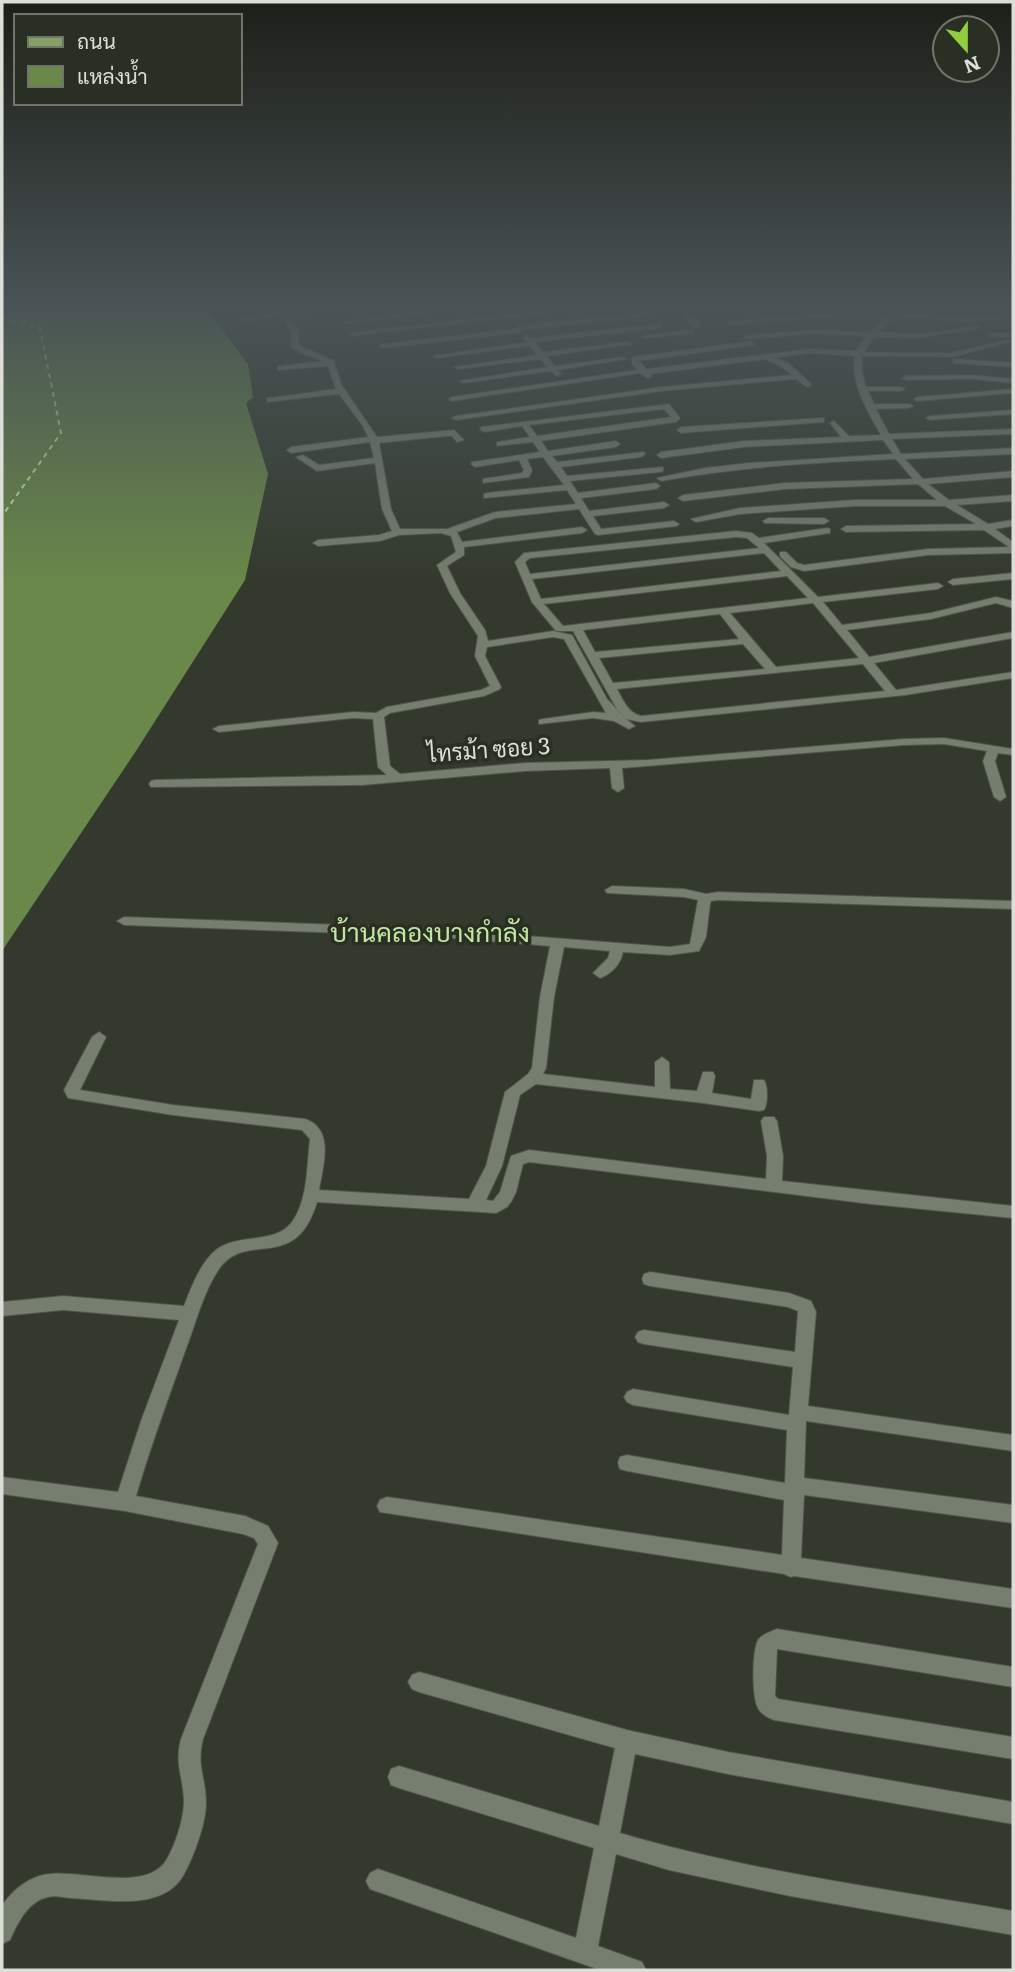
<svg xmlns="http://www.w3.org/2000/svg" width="1015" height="1972" viewBox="0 0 1015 1972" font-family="Literata,Sarabun,serif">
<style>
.water{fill:#6a8849}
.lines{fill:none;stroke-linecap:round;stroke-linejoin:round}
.ferry{stroke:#c7f398;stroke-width:2;stroke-dasharray:5 4.5;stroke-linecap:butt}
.minor-casing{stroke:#50554b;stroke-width:2}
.major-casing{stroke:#50554b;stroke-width:1}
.minor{fill:#767e6f;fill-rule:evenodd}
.major{fill:#84a163;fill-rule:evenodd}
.labels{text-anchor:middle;stroke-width:7;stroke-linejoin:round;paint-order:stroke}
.street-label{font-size:23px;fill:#dbdfd7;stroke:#292f22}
.quarter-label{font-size:26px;fill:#c3e6a0;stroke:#292f22}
</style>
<rect width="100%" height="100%" fill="#33392c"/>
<path class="water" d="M2,308H206L248,364L253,397L246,403L268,474L245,580L136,751L2,951Z"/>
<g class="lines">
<path class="ferry" d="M2,318L40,328L61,433L2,516"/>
<defs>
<path id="minor" d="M277,308H283L286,311L331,308L328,310L288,315L298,330L299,345L334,361L341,384L377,437L454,430L464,440L457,442L452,436H447L379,443L391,509L400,529H447L495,512L576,504L567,490L484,498V494L487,493L564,485L543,457L527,459L532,470L529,477L483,483V479L522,473L524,470L519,460L475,467L471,464L472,462L540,452L533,442L497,446V442L530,437L522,426L484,432L480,429L481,427L669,404L680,418L676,422L541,441L548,451L616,441L620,444L616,447L552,456L557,462L644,452L645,454L641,457L561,467L567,476L663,467V471L660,472L570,481L578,493L656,483L660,486L656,489L581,498L589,511L664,502L669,505L664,508L593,516L601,529L674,521L679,524L677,526L598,535L595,534L579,509L496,518L457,532L462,542L582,527L587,530L582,533L464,547V555L447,566L460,593L485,630L488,641L553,631L572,635L607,699L626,719L618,711L573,631H556L532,602L515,562L524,553L736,531L752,533L759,538L827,528L830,529V533L764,543L818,597L938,583L943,586L938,589L823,602L842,625L931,613L996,597L1013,601V608L996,603L931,619L847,630L869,657L1013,632V638L874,663L896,690L1013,672V678L905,695L641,722L626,719L635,726L629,729L614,721L593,718L539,724V720L543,719L593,712L606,713L564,639L553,637L487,647L485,656L501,687L500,689L484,696L390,713L384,717L390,766L400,774L525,763L648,760L904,739L944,738L1013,749V755L998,753L995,761L1006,797L1000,801L994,797L983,761L987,751L944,744L904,745L622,768L624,788L618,792L612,788L610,768L525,771L362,785L151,787L149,784L151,781L155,780L387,775L378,767L373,719L353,718L219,732L213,729L219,726L353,712L376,713L387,707L481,690L490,686L475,656L478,636L450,593L437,565L456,552L451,536L441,533L399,535L380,541L318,546L313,543L318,540L379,535L392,531L382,509L375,463L317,471L296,457L303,455L319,465L374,458L370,442L291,453L287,450L291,447L368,437L363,426L339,394L267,402V398H270L336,389L328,366L278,370V366H281L323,361L301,353L292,348L290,330L282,316L244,321L240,319L279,312ZM664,409L671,417L537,436L529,425ZM736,537L747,538L759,548L530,574L525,562L530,558ZM764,553L781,571L541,599L532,579ZM787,576L808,598L563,626L544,604ZM813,603L859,658L776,667L730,613ZM720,614L739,639L595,652L583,630ZM743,644L765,669L613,683L599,658ZM863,664L885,691L641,716C628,713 623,700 617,689Z
M446,308H464L346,324L342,322Z
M570,308H590L354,336L350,334L354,332Z
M677,308H684L700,324V328H694Z
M893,308H900L896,313L929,314L955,318L1013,314V318L955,322L929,318L893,317L878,332L917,334L977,326L981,328L917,338L874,337L864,352L952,353L1006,340L1010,342L952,357L862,356V372L866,387H901L905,389L901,391H868L874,404H909L913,406L909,408L876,409L889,434L1013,429V434L892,439L901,454L1013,448V454L905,459L923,479L1013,471V477L928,484L949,500L1013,495V501L957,505L988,524L1013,520V526L995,529L1013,542V553L928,555L804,571L791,567L780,556V552H786L797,563L804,565L928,549L1009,547L984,530L846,532L841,529L846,526L976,524L945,506H855L740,514L696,522L691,519L740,508L855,500H937L918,484L785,489L683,501L678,498L683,495L785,483L913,479L896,459C817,462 739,467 661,481L657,478L705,468L748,463L893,454L883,440L744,447L661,458L657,455L661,452L744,441L841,437L830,423L834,421L849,436L881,435C868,413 850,382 855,356L808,353L775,358L788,363L810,383L811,385L807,387L796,379L662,391L456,420L452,418L456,416L662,387L792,375L782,367L765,359L650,374L652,376L648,378L640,373L452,401L448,399L452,397L637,370L632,364V357L751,341L755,343L754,345L639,361L646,369L808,349L856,351L866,336L810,334L747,339L743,337L747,335L810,330L870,332L884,319L810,318L730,325L726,323L790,315H887Z
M647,312L650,316L523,330L520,333L383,348L379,346L383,344L515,329L518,326Z
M658,324H661V328L536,342L543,352L628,342L632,344L547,356L555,366L623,357L627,359L558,370L561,374L557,376L551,371L464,383L460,381L547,367L541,359L458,369L454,367L537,355L530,346L437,358L433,356L527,342L522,336L526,334L531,338Z
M690,330H693V334L646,338L642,336Z
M992,333H1013V337H989V333Z
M956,359L1013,363V367L953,363V359Z
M971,375L1013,379V383L971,379L906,380L902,378L906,376Z
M1013,389V393L918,401L914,399L918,397Z
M1013,410V414L930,420L926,418L930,416Z
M821,418H824V422L681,433L677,430L681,427Z
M768,518H824L829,521L824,524L765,523L763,521Z
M1013,573V579L953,585L948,582L953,579Z
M612,886L684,889L706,894L718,892L1013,901V909L718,900L711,901L710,904L706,937L699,951L670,955L623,952C621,963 612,974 600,978L593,973L608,958L610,951L564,947L554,997L546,1068L543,1074L655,1087V1062L662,1057L669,1062L670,1089L697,1091L703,1072H713L715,1076L712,1093L751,1099L754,1080H764C768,1087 768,1103 764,1110L759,1111L703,1103L536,1084L520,1095L502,1166L486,1200L493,1201L500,1192L511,1156L529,1150L766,1179L767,1156L761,1121L764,1117H774L777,1121L783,1156L782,1181L1013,1206V1218L871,1204L529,1162L523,1164L516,1192L511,1202L507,1207L496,1213L317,1202C295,1275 247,1229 219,1269C204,1291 197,1319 188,1343C170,1394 151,1444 136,1496L245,1516L268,1526L278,1543L203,1739C196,1766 206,1778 206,1803C206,1823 194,1856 184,1874C163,1913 105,1899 69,1898C63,1897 54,1895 48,1897C28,1901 17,1924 10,1940L2,1944V1906C12,1890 31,1875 50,1874C82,1870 148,1893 167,1859C176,1843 183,1821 184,1803C184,1778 174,1766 181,1739L258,1544L254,1538L243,1534L125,1511L2,1494V1477L118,1492L141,1421L179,1320L63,1310L2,1316V1302L63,1296L184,1306C191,1288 200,1263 216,1250C239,1232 278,1246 294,1219C308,1197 307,1164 310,1139L302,1130L173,1115L68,1098L64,1090L92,1037L99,1032L106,1037L80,1090L173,1105L305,1119C335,1129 323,1166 319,1190L469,1199L486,1166L505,1092L528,1074L532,1068L540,997L550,946L426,936L124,925L117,921L124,917L426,928L670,947L690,944L698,900L684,897L607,893L605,890Z
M650,1272L789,1293L811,1301L816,1312L808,1406L1013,1435V1451L806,1421L804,1478L1013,1505V1523L804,1495L801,1558L1013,1589V1608L794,1576L791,1577L784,1574L380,1512L377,1506L380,1500L387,1497L782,1555L784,1500L627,1471L620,1469L618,1463L620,1457L627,1455L785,1483L787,1430L633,1405L627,1402L624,1397L627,1392L633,1389L789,1415L793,1367L644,1344L638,1342L635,1337L638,1332L644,1330L795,1352L798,1311L788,1307L650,1286L644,1284L642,1279L644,1274Z
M777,1629L1013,1667V1687L777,1649L775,1696L778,1699L1013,1737V1759L774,1720C769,1718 763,1715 760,1711C751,1702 752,1652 758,1640C762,1634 770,1632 777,1629Z
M419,1672L627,1730L728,1752L1013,1802V1824L728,1774L635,1754L620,1833C748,1871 882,1888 1013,1911V1935L790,1896L669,1870L616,1854L598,1946L642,1962L646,1970H600L370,1889L366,1881L370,1873L378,1869L576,1938L594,1848L399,1788L391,1785L388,1777L391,1769L399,1766L599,1826L615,1748L419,1692L412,1689L408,1682L412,1675Z"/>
<path id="major" d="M2,308H7L2,311Z"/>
</defs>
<use href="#minor" class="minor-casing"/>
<use href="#major" class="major-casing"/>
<use href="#minor" class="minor"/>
<use href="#major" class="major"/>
</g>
<linearGradient id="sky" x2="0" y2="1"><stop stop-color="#1c1f18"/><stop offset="0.53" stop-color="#4a5456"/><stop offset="1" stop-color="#4a5456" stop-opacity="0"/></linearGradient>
<rect width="1015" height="584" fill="url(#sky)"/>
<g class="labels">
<g class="street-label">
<text transform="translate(489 750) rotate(-4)" y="8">ไทรม้า ซอย 3</text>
</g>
<g class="quarter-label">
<text x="430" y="942">บ้านคลองบางกำลัง</text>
</g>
</g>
<rect width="1015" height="1972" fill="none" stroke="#dbdfd7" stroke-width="7"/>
<rect x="14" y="14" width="228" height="91" fill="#292f22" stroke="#70756a" stroke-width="2"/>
<rect x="28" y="37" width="35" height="10" fill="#84a163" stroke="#70756a" stroke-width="2"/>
<text x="77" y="49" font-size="21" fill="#dbdfd7">ถนน</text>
<rect x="28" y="66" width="35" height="21" fill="#6a8849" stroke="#70756a" stroke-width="2"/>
<text x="77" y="84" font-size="21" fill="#dbdfd7">แหล่งน้ำ</text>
<g transform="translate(966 49) rotate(159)"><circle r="33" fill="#292f22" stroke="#70756a" stroke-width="2"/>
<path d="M0-5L12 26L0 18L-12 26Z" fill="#92cd3f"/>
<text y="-10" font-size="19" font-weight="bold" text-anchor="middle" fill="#dbdfd7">N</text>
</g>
</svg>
